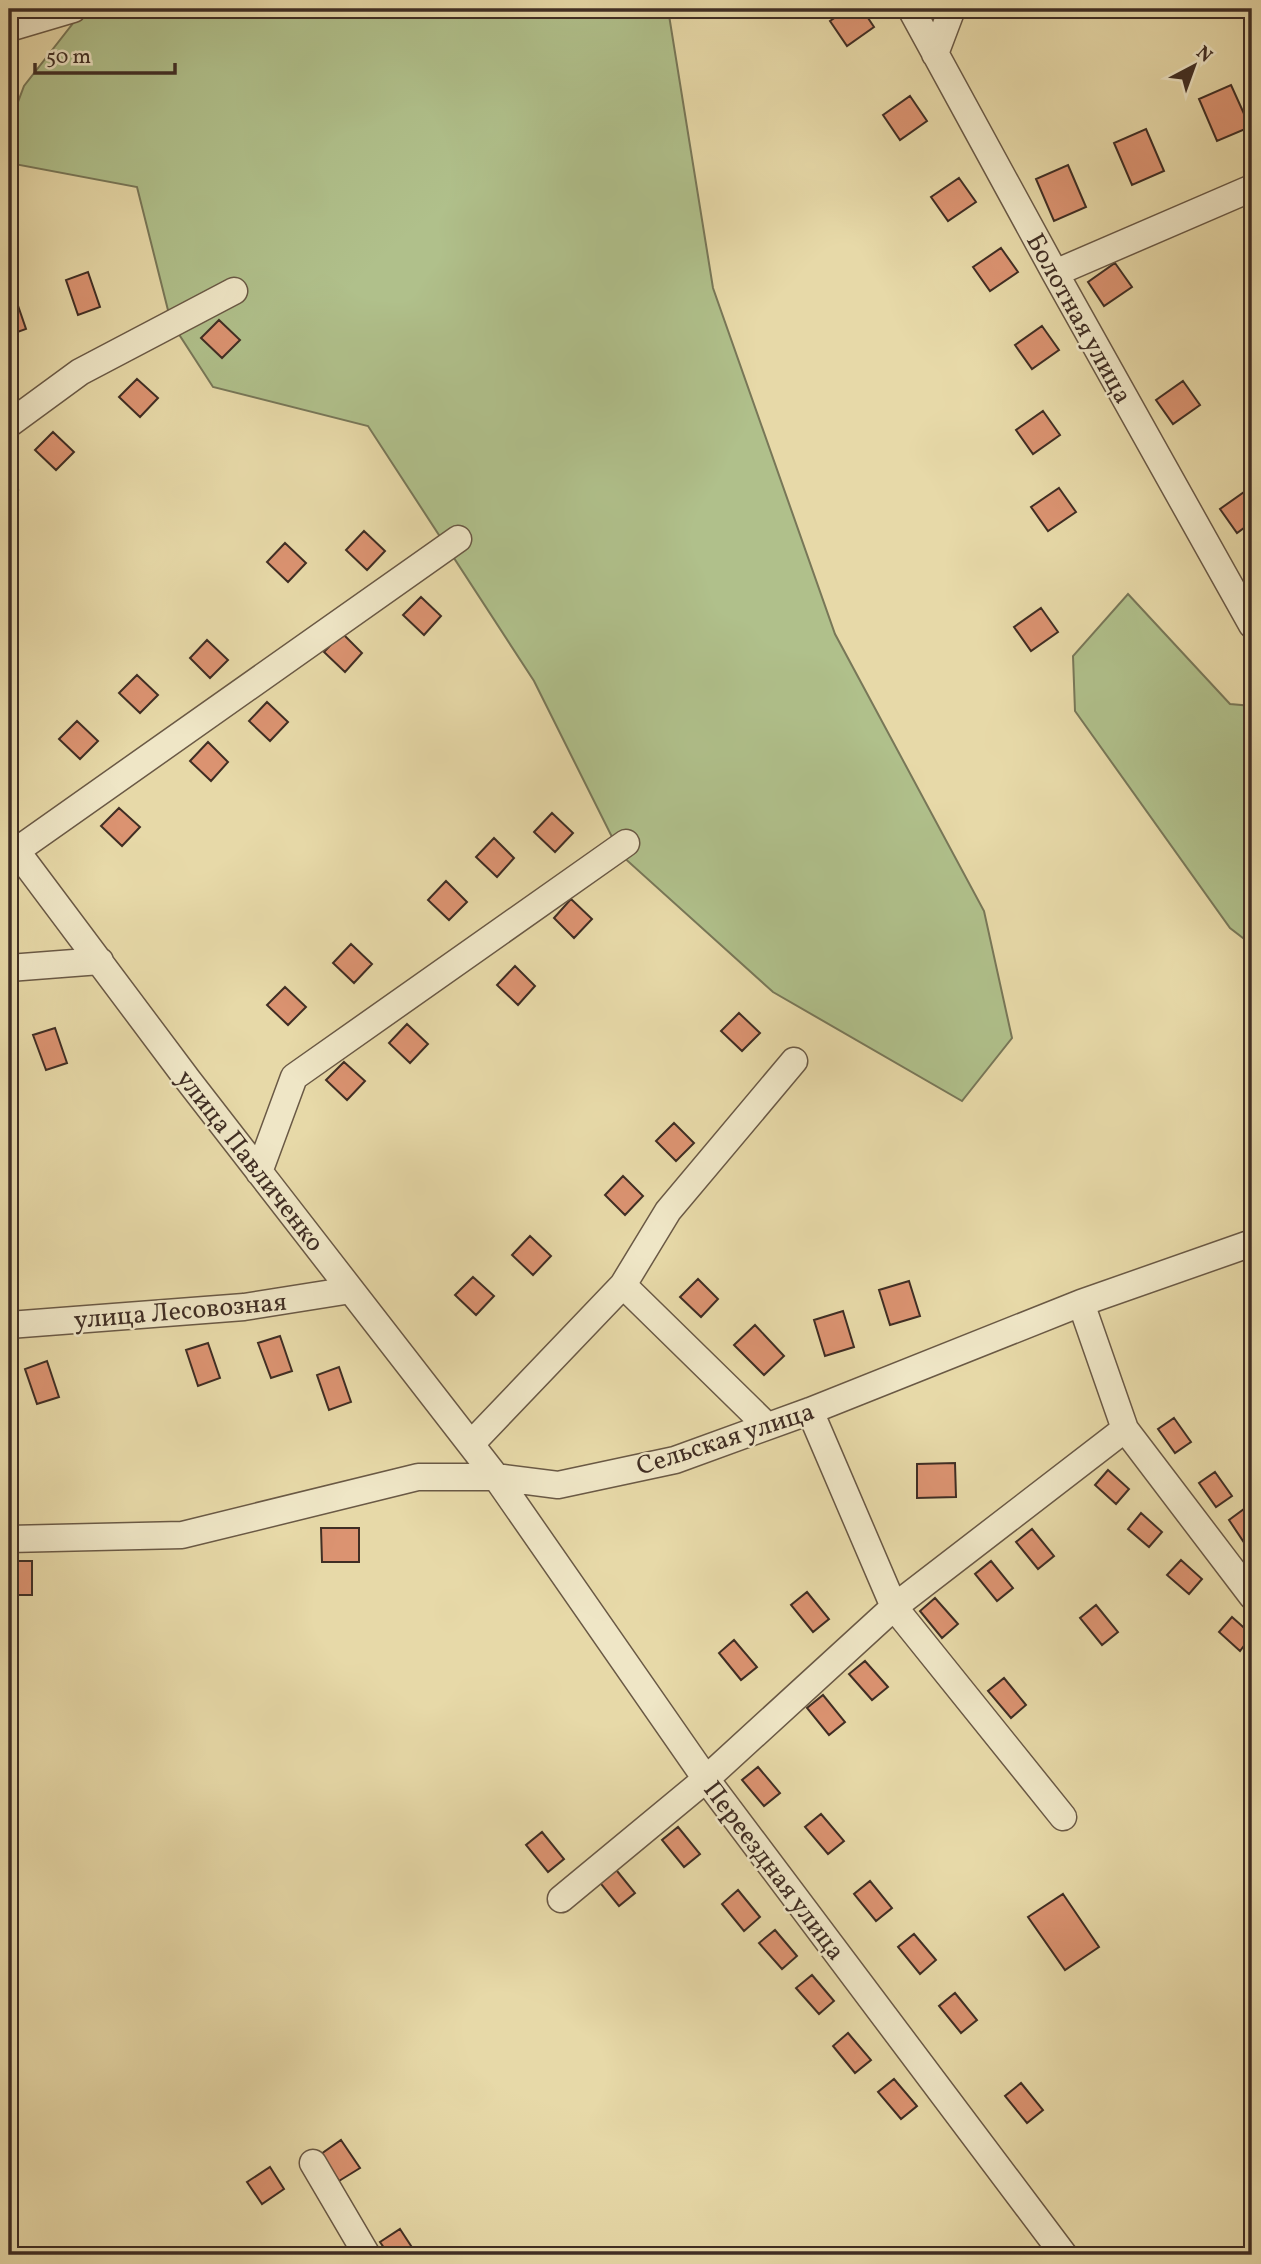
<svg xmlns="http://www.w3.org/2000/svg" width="1261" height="2264" viewBox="0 0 1261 2264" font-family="Vollkorn,serif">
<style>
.green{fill:#b0c08b;stroke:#787758;stroke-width:2}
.building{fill:#db9371;stroke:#402e24;stroke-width:2}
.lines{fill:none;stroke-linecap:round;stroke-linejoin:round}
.minor-casing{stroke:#6a5945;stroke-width:29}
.minor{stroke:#efe6c6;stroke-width:26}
.labels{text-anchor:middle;stroke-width:5;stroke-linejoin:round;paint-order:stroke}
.street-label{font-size:26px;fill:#402e24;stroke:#efe6c6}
</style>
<rect width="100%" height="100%" fill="#e7d9a8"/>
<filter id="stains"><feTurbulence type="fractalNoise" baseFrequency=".00286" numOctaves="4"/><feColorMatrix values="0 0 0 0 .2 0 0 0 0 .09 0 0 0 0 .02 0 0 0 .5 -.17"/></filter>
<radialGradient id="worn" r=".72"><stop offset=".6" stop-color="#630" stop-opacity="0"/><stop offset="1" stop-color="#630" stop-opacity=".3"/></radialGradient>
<path class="green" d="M80,9H668L713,288L835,634L984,911L1012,1038L962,1101L773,992L621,855L534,681L368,426L213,387L171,322L137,187L9,163V126L24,86L81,13Z
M1128,594L1230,704L1252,706V945L1230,928L1075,711L1073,656Z"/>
<path class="building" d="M848,9H862L874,27L847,46L830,21Z
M1231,85L1250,127L1217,141L1199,99Z
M910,96L927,121L900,140L883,115Z
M1146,129L1164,171L1132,185L1114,143Z
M1068,165L1086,207L1054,221L1036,179Z
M959,178L976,202L948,221L931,197Z
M1001,248L1018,272L990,291L973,267Z
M1115,263L1132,287L1104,306L1088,282Z
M88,272L100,307L78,315L66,280Z
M14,294L26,329L9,335V296Z
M219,320L240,340L222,358L201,338Z
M1042,326L1059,350L1032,369L1015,345Z
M137,379L158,398L140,417L119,397Z
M1183,381L1200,405L1173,424L1156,400Z
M1043,411L1060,435L1033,454L1016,430Z
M53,432L74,452L56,470L35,450Z
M9,482L18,490L9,499Z
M1059,488L1076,512L1048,531L1031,507Z
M1247,490L1252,497V522L1237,533L1220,509Z
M364,531L385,551L367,570L346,550Z
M285,543L306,563L288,582L267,562Z
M421,597L441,616L424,635L403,615Z
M1041,608L1058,632L1031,651L1014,627Z
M342,633L362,653L345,672L324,652Z
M207,640L228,660L210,678L190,658Z
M137,675L158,695L140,713L119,693Z
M267,702L288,722L270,741L249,721Z
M77,721L98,741L80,759L59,739Z
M208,742L228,762L211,781L190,761Z
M119,808L140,827L122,846L101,826Z
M552,813L573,833L555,852L534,832Z
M494,838L514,858L497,877L476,857Z
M446,881L467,902L449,920L428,900Z
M571,899L592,919L574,938L554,918Z
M351,944L372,964L354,983L333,963Z
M515,966L535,986L518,1005L497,985Z
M285,987L306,1007L288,1025L267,1005Z
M739,1013L760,1033L742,1051L721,1031Z
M407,1024L428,1044L410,1063L389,1043Z
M55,1028L67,1063L46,1070L33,1035Z
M344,1062L365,1081L347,1100L326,1080Z
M674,1123L694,1143L676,1161L656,1141Z
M623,1176L643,1196L625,1215L605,1195Z
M530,1236L551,1256L533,1275L512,1255Z
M473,1277L494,1296L476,1315L455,1295Z
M698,1279L718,1299L701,1317L680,1297Z
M909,1281L920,1316L890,1325L879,1290Z
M843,1311L854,1347L825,1356L814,1320Z
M755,1325L784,1356L764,1375L734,1345Z
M280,1336L292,1371L271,1378L258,1343Z
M208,1343L220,1378L198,1386L186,1350Z
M47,1361L59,1397L37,1404L25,1369Z
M339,1367L351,1402L329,1410L317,1375Z
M1174,1418L1191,1442L1175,1453L1158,1429Z
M955,1463L956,1497L917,1498V1464Z
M1108,1470L1129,1489L1116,1504L1095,1485Z
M1215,1472L1232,1496L1216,1507L1199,1483Z
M1244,1509L1252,1521V1539L1245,1544L1229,1520Z
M1141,1513L1162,1532L1149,1547L1128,1529Z
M321,1528H359V1562H322Z
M1032,1529L1054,1556L1038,1569L1016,1542Z
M1181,1560L1202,1579L1189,1594L1167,1575Z
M9,1561H32V1595H9Z
M991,1561L1013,1588L997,1601L975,1574Z
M807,1592L829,1619L813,1632L791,1605Z
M935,1598L958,1624L942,1638L920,1611Z
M1096,1605L1118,1632L1102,1645L1080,1618Z
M1232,1617L1252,1635L1240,1651L1219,1632Z
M734,1640L757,1667L741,1680L719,1653Z
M865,1661L888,1687L872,1700L849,1674Z
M1004,1678L1026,1705L1011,1718L988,1691Z
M823,1695L845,1722L829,1735L807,1708Z
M758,1767L780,1793L764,1806L742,1780Z
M821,1814L844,1841L828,1854L805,1827Z
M678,1827L700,1854L684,1867L662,1840Z
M542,1832L564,1859L548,1872L526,1845Z
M613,1866L635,1893L619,1906L597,1879Z
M870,1881L892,1908L876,1921L854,1894Z
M738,1890L760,1917L744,1931L722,1904Z
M1063,1894L1099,1947L1065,1970L1028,1917Z
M775,1930L797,1956L782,1969L759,1943Z
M914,1934L936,1960L920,1974L898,1947Z
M812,1975L834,2001L819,2014L796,1988Z
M955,1993L977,2020L961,2033L939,2006Z
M848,2033L871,2060L855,2073L833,2046Z
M894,2079L917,2106L901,2119L878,2092Z
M1021,2083L1043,2110L1027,2123L1005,2096Z
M341,2140L360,2168L339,2181L321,2154Z
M270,2167L284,2189L262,2204L247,2182Z
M400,2229L417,2255H389L380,2242Z"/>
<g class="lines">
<defs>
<path id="minor" d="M911,9L1055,273L1252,625
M9,28L73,9
M935,54L952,9
M1055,273L1252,188
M9,424L80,372L234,291
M9,841L188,1080L496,1477L706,1779L1064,2255
M16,851L458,539
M9,968L100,961
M259,1172L294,1077L626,843
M623,1285L668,1211L794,1061
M1081,1303L1125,1429L1252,1596
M9,1325L244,1307L351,1290
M810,1411L894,1607L1063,1817
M471,1444L623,1285L767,1426
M9,1539L182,1535L418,1477H496L558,1485L675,1460L810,1411L1081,1303L1252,1243
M561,1899L706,1779L894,1607L1125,1429
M313,2163L367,2255"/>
</defs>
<use href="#minor" class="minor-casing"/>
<use href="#minor" class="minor"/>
</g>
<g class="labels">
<g class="street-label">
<text transform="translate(1080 318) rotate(61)" y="9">Болотная улица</text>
<text transform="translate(251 1160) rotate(52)" y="9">улица Павличенко</text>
<text transform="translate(180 1310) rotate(-5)" y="9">улица Лесовозная</text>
<text transform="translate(725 1438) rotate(-18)" y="9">Сельская улица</text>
<text transform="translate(775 1870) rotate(53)" y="9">Переездная улица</text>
</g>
</g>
<rect width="1261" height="2264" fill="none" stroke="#e7d9a8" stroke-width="35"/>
<rect x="10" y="10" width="1240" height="2243" fill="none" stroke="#402e24" stroke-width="3.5"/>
<rect x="18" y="18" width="1226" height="2229" fill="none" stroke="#402e24" stroke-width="2"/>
<g transform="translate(1194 66) rotate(41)" stroke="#efe6c6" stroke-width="5" paint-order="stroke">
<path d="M0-5L12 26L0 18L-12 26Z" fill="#402e24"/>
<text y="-10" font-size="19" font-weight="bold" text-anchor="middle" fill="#402e24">N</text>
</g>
<path d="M35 63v10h140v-10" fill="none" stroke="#402e24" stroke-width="3.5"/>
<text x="46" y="63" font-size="21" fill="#402e24" stroke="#efe6c6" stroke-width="5" paint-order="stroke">50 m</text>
<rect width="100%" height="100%" filter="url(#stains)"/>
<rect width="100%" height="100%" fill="url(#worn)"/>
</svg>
